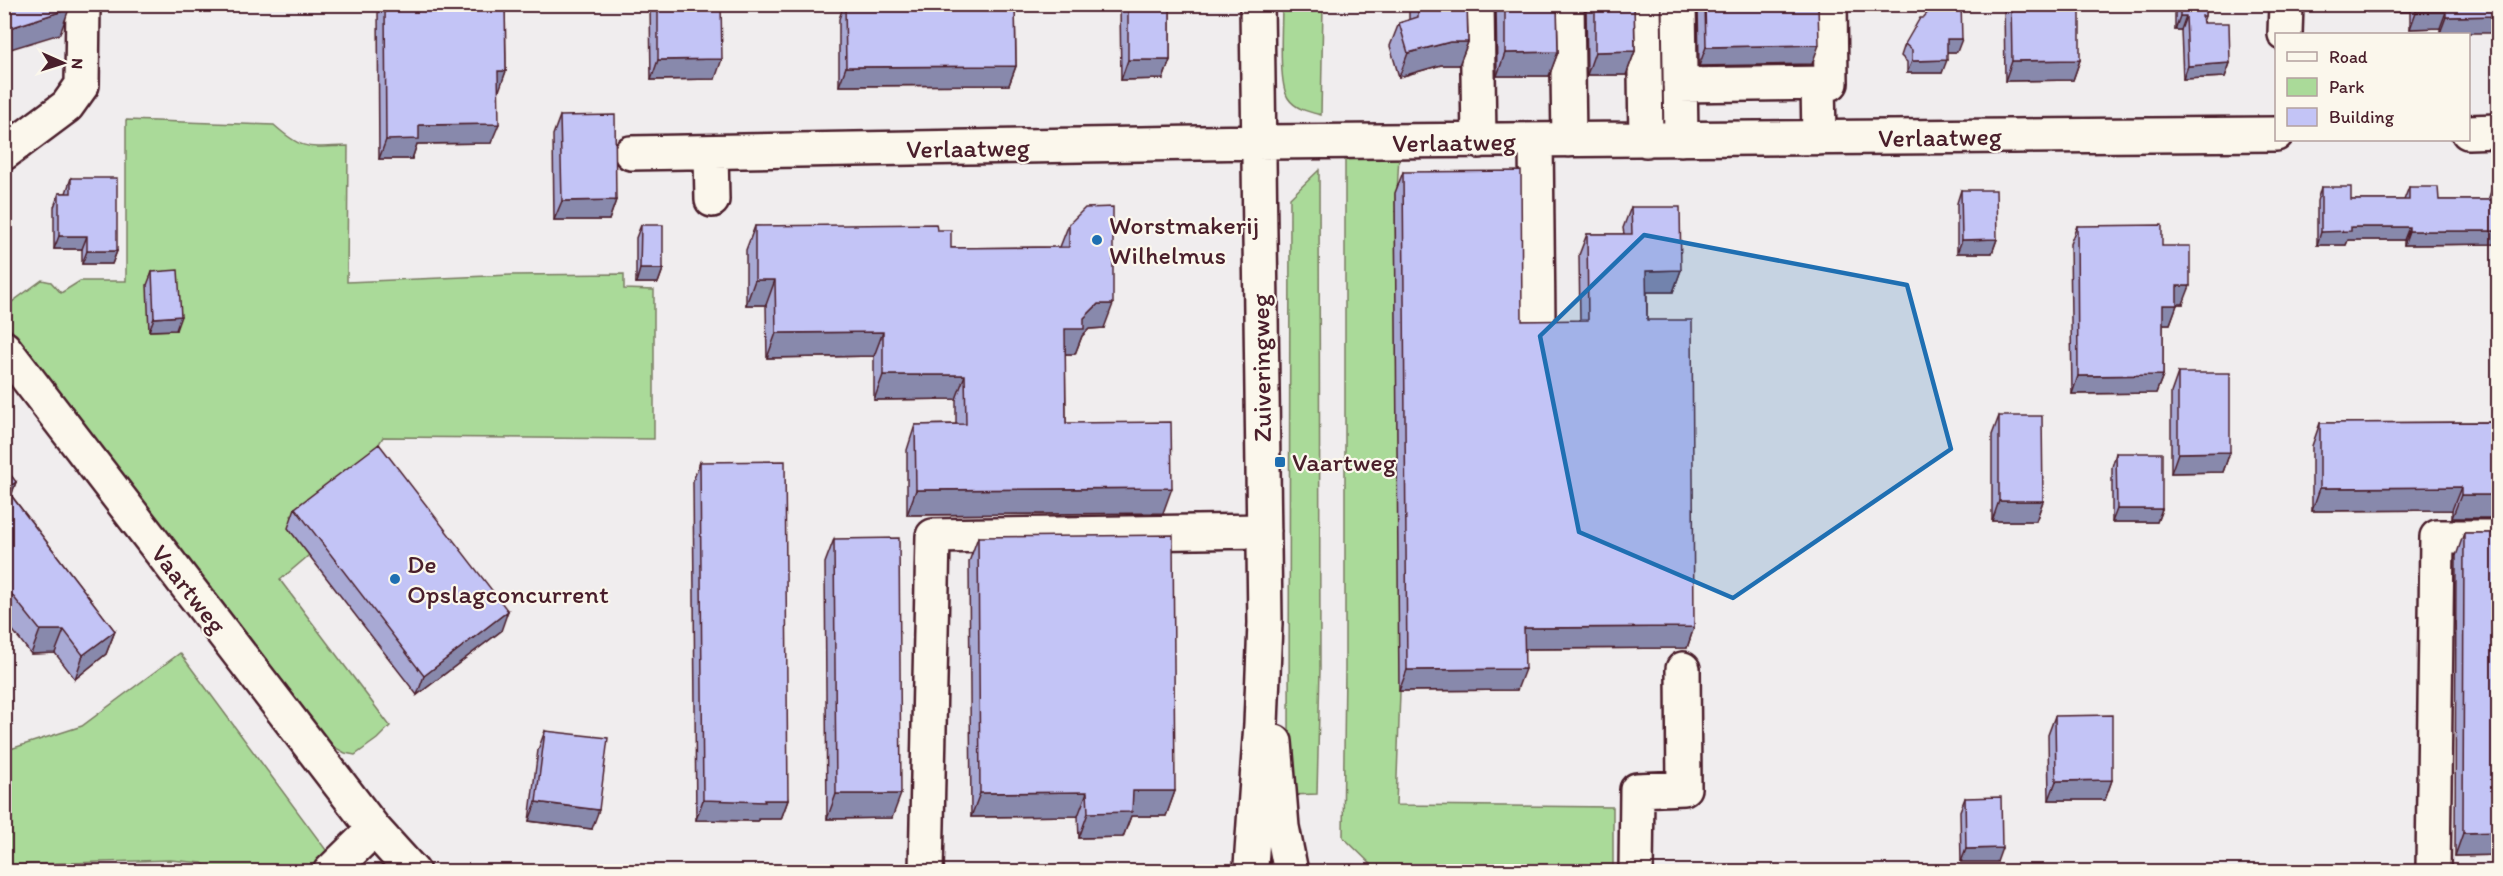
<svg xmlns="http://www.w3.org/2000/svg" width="2503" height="876" viewBox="0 0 2503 876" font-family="Itim,sans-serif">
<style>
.green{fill:#aada99;stroke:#7a7c62;stroke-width:1.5}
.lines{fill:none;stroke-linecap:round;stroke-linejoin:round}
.minor-casing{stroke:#4a1f2b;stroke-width:38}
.minor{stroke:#fbf7ec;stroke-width:33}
.wall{fill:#a8a9d4;stroke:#4a1f2b;stroke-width:1.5}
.shaded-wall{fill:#8889ac;stroke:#4a1f2b;stroke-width:1.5}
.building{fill:#c3c4f6;stroke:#4a1f2b;stroke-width:1.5}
.marked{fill:#1f6fb2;fill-opacity:0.2;stroke:#1f6fb2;stroke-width:4.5;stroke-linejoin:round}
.poi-dot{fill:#1f6fb2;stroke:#fbf7ec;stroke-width:2}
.labels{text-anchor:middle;stroke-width:4.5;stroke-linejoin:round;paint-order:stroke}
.street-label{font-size:26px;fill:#4a1f2b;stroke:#fbf7ec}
.poi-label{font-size:26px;fill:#4a1f2b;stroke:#fbf7ec;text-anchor:start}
</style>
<rect width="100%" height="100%" fill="#f0edee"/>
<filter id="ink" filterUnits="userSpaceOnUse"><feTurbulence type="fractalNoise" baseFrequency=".0167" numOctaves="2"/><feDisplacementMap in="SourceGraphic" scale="12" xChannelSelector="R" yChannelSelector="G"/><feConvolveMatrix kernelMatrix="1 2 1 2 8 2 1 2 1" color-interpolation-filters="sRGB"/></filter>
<g filter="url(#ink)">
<path class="green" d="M1282,5H1323L1321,115C1309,112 1295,109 1288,98C1278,83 1282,25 1282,5Z
M126,120L274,125C304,152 309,147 348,146L347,282L511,275L624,274V289L654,290V439L383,437L373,454L291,516L315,550L280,580L390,726L377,739L355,755L345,753L334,747L5,322L8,305L42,280L51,282L61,293L80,281H126Z
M1345,155H1399L1397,193L1395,194L1400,692L1396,805L1613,807V871H1378L1343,837L1345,669Z
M1319,170L1320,668L1317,794L1291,795L1289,751L1290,198Z
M180,653L329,854L306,872L213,871L202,863L170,860L5,865L4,751L82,726Z"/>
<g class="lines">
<defs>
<path id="minor" d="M1477,4L1479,141
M1567,4L1569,140
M1644,4L1646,140
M1679,4L1681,139
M2285,34L2286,4
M1818,83L1819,138
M1680,85L1831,83L1830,4
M2468,132L2498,131
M1536,141L1538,323
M4,153L67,106L82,85L83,4
M631,153L1257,142L2276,134
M711,153L712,200
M4,348L374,829L413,872
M1275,742L1282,827L1290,867
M1251,866L1261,724L1265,623L1257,4
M330,872L374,829
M926,872L933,536L1264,531
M1636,872L1637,790L1684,788L1683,669
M2433,872L2437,537H2498"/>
</defs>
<use href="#minor" class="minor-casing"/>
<use href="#minor" class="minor"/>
</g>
<path class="wall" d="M378,4H505L506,71L498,91L491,143L417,144L412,159H379Z
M650,4H721L715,79L651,80Z
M844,4H1015L1016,66L1009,85L839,86V19Z
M1120,4H1170V60L1163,79L1121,80Z
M1409,4H1467L1468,42L1459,65H1441L1399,77L1390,46L1399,23L1409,20Z
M1496,4H1557L1558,52L1549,76H1497Z
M1586,4H1634L1635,51L1626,75H1587Z
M1698,4H1818L1812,64L1699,66Z
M2004,4H2053V9L2080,60L2073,80L2005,81Z
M2175,4H2205V16L2203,22L2230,63L2225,77L2183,79L2181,30H2175Z
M2367,4H2499L2440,33V28L2410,29V11L2367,12Z
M1905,44L1957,52H1947L1942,73H1907V62L1901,56Z
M560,116L616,200L609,220H554L553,135Z
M1403,172L1522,321H1580L1579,255L1587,234H1624L1623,228L1631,207L1681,270L1673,292H1647V320L1694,627L1687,648L1525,649L1517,690L1399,691L1395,193Z
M71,178L117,251L112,264H82V249H54V207L59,193H66Z
M2493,186H2499V244L2404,245V240H2348L2346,245H2317V201L2321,187L2351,200H2404L2409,187L2439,200H2488Z
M1961,190L1997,239L1992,253H1957V203Z
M1069,224L1104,328L1089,329L1082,336L1075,354H1065L1066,423L1163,513L907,515V450L915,425L956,424V399L874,400V356L767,358L766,305H746V250L755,226L951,248L1060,247Z
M641,225L663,269L658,283H636V238Z
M2077,226L2162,246L2183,304H2177L2170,324H2163V375L2156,393L2072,394L2070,244Z
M152,272L176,330L149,331L147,285Z
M2178,373L2230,452L2223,472L2171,473V393Z
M1999,416L2043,501L2036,521H1992V435Z
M2499,422V518H2452V510L2312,511V446L2320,423Z
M2116,453L2162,509L2157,522H2112V467Z
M700,462L788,800L781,819H758V821L696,820L693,481Z
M4,466L16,482L11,495L115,631L106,654L75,679L55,653L31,654L4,619Z
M295,508L501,631L417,695L288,528Z
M2464,533H2499V855L2455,856L2456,556Z
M978,537L1175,791L1166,816H1131L1123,837L1079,838L1078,816L971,817L969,562Z
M834,539L892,818L827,819L825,563Z
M2055,716L2112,780L2105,800H2049L2048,735Z
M545,731L592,829L529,821L538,750Z
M1965,798L1997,862H1961L1960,811Z"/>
<path class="shaded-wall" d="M2370,4H2413L2410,12H2367Z
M69,9L60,34L4,51V30Z
M2416,12H2446L2440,28L2410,29Z
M2180,16H2186L2181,30H2175Z
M2499,16V33H2440L2446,17Z
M1947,39H1962L1957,52H1942Z
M1450,42H1468L1459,65H1441L1399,77L1408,53Z
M1819,45L1812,64L1699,66L1706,47Z
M1635,51L1626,75H1587L1595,52Z
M1558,52L1549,76H1497L1505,53Z
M722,59L715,79L651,80L658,60Z
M1128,60H1170L1163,79L1121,80Z
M1947,60L1942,73H1907L1912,61Z
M2080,60L2073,80L2005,81L2012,61Z
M2230,63L2225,77L2183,79L2188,66Z
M1016,66L1009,85L839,86L846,67Z
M498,71H506L499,91L491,90Z
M499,124L491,143L417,144L412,159H379L386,140L419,125Z
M616,200L609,220H554L562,201Z
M2351,227H2409L2404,240H2348L2346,245H2317L2321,232Z
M2409,231H2499V244L2404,245Z
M59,236H87L82,249H54Z
M1997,239L1992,253H1957L1962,240Z
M87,251H117L112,264H82Z
M640,269H663L658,283H636Z
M1681,270L1673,292H1639L1646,271Z
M755,280H775L766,305H746Z
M2177,286H2190L2183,304H2170Z
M1098,304H1113L1104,328L1089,329L1082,336L1075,354H1056L1065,329L1084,318Z
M2163,305H2177L2170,324H2156Z
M181,316L176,330L149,331L154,318Z
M883,332L874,356L767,358L776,333Z
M883,375H965L956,399L874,400Z
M2163,375L2156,393L2072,394L2078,376Z
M2230,452L2223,472L2171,473L2178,453Z
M16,482L8,505L6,489Z
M2461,487L2452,510L2312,511L2320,488Z
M1172,488L1163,513L907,515L916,490Z
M2461,495H2499V518H2452Z
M1999,501H2043L2036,521H1992Z
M2117,509H2162L2157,522H2112Z
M508,611L501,631L417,695L424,676Z
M1694,627L1687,648L1517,649L1524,628Z
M40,630H64L55,653L31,654Z
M115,631L106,654L75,679L83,655Z
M1525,669L1517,690L1399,691L1407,670Z
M2112,780L2105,800H2049L2056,781Z
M1133,791H1175L1166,816H1131L1123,837L1079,838L1088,813Z
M1087,792L1078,816L971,817L980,793Z
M836,794H901L892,818L827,819Z
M703,800H788L781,819H758V821L696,820Z
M536,802L599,810L592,829L529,821Z
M2499,832V855L2455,856L2463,833Z
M2002,848L1997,862H1961L1966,849Z"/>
<path class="building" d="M4,4H68L69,9L4,30Z
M385,4H505L506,71H498L499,124L419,125V139L386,140Z
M658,4H721L722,59L658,60Z
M845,4H1015L1016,66L846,67Z
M1128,4H1170V60H1128Z
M1418,4H1467L1468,42H1450L1408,53L1399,23L1418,17Z
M1505,4H1557L1558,52L1505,53Z
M1595,4H1634L1635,51L1595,52Z
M1705,4H1818L1819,45L1706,47Z
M1935,4H1961L1962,39H1947V60L1912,61V50L1905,44L1920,18H1923Z
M2011,4H2053V9H2080V60L2012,61Z
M2180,4H2205V16H2202L2203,23H2229L2230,63L2188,66L2186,16H2180Z
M2416,4H2499V16L2446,17V12H2416Z
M615,115L616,200L562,201L560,116Z
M1521,171L1522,321L1588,320L1587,234H1632L1631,207H1680L1681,270L1646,271L1647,320H1692L1694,627L1524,628L1525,669L1407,670L1403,172Z
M71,178H117V251H87V236H59V193H71Z
M2493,186H2499V231H2409V227H2351V231L2321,232V187H2351V200H2409V187H2438L2439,200H2493Z
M1961,190H1996L1997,239L1962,240Z
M1113,207V304H1098L1084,318V329H1065L1066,423L1171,422L1172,488L916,490L915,425L966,424L965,375H883V332L776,333L775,280H755V226L936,224L937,230H951V248L1069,247V224L1085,208Z
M641,225H663V269H640Z
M2162,225V246H2190V286H2177V305H2163V375L2078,376L2077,226Z
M178,270L181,316L154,318L152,272Z
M2178,373H2230V452L2178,453Z
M1999,416H2042L2043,501H1999Z
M2499,422V495H2461V487L2320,488V423Z
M379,444L508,611L424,676L295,508Z
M2116,453H2162V509H2117Z
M785,461L788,800H764L765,802L703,800L700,462Z
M4,466L16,482L6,489L115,631L83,655L64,630H40L4,585Z
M2464,533H2499V832L2463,833Z
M1173,535L1175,791H1133L1132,812L1088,813L1087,792L980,793L978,537Z
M899,538L901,794H836L834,539Z
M2112,715V780L2056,781L2055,716Z
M545,731L608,738L599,810L536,802Z
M2001,797L2002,848L1966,849L1965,798Z"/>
</g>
<path class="marked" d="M1644,235L1907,285L1951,449L1733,598L1579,532L1540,336Z"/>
<g class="poi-dot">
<circle cx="1097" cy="240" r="6"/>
<rect x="1274" y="456" width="12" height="12" rx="3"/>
<circle cx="395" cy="579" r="6"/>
</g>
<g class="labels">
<g class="street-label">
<text transform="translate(1940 137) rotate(-1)" y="9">Verlaatweg</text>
<text transform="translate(1454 142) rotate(-1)" y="9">Verlaatweg</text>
<text transform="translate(968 148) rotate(-1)" y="9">Verlaatweg</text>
<text transform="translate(1261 368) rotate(-91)" y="9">Zuiveringweg</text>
<text transform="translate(189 589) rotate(52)" y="9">Vaartweg</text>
</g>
<g class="poi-label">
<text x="1109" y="234">Worstmakerij<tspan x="1109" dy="30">Wilhelmus</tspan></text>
<text x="1292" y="471">Vaartweg</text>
<text x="407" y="573">De<tspan x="407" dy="30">Opslagconcurrent</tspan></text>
</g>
</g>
<rect width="2503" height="876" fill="none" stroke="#fbf7ec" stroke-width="24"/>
<rect x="12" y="12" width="2479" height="852" fill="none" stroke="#4a1f2b" stroke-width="2" filter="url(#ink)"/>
<rect x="2275" y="33" width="195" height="108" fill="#fbf7ec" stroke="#b4a19f" stroke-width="1.5"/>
<rect x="2287" y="52" width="30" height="9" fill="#fbf7ec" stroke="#b4a19f" stroke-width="1.5"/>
<text x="2329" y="63" font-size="18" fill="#4a1f2b">Road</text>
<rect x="2287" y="78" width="30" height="18" fill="#aada99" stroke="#b4a19f" stroke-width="1.5"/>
<text x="2329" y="93" font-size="18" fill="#4a1f2b">Park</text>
<rect x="2287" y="108" width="30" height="18" fill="#c3c4f6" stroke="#b4a19f" stroke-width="1.5"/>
<text x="2329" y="123" font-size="18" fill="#4a1f2b">Building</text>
<g transform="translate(63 63) rotate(93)" stroke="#fbf7ec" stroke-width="4.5" paint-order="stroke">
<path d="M0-4.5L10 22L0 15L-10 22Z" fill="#4a1f2b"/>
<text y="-9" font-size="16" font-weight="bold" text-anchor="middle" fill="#4a1f2b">N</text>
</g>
</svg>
